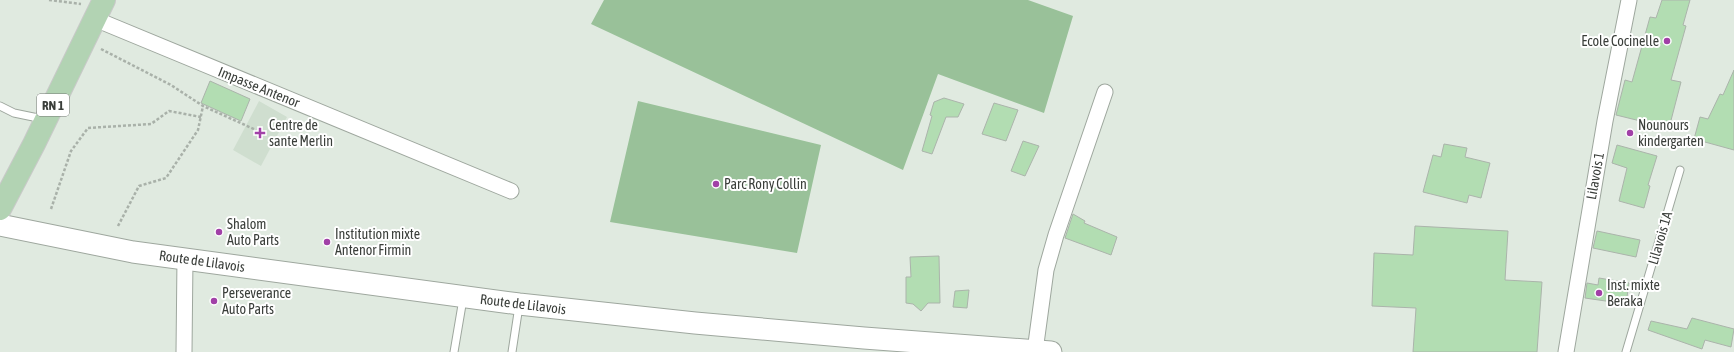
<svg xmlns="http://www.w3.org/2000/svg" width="1734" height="352" viewBox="0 0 1734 352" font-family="'Asap Condensed',sans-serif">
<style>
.built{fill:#cfdecf}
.green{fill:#99c199}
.building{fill:#b2ddb2;stroke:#abb4ab}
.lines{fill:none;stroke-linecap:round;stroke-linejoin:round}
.lane-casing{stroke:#9ea79e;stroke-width:9}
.street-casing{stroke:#9ea79e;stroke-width:17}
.secondary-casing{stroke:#9ea79e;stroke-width:23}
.primary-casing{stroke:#c8c9c8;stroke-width:24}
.path{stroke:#a9b1a9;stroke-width:2.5;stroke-dasharray:3 2;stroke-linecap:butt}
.lane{stroke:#fff;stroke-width:7}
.street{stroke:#fff;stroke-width:15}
.secondary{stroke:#fff;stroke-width:21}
.primary{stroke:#b2d3b3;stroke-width:22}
.poi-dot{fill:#a140a7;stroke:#fff;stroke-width:1.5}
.labels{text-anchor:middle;stroke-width:4;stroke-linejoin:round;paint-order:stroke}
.shield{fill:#fff;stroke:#757875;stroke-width:1}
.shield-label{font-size:13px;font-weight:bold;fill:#3a3e3a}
.poi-label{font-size:14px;fill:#3a3e3a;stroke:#fff;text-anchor:start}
.street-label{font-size:14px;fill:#3a3e3a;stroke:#fff}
</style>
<rect width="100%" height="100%" fill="#e0eae0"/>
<path class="built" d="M259,101L287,117L261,166L233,150Z"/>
<path class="green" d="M604,0H1028L1073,16L1044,113L938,74L903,170L591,24Z
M638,101L821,145L797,253L610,222Z"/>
<path class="building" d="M1662,0H1690L1683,25L1686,26L1671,80L1681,82L1669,128L1616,115L1625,80L1632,82L1650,17L1656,18Z
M1734,70V150L1694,139L1700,117L1708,119L1720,94L1723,95Z
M210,81L250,99L241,121L201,103Z
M944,98L964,104L958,117H946L932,154L922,151L932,116L930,115L934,102Z
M994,103L1018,110L1006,141L982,134Z
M1023,141L1039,146L1025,176L1011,171Z
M1444,144L1467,148L1465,157L1490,163L1481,198L1469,195L1467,203L1423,192L1433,155L1441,157Z
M1617,145L1657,156L1648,185L1650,186L1644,208L1619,201L1627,168L1612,163Z
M1073,214L1085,221L1084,223L1117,237L1111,255L1065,238Z
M1415,226L1508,231L1505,280L1542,282L1537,352H1413L1416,308L1372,306L1374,253L1413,255Z
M1597,231L1640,240L1636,257L1593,248Z
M939,256L940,303H928L921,311L913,304L906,303V277H911L910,257Z
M1599,278L1629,283L1626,304L1585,298L1587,283L1598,285Z
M969,290L967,308L953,307L955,291Z
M1692,318L1734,329L1731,347L1705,340L1702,349L1648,330L1651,321L1687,329Z"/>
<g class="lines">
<defs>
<path id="lane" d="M0,106L14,113L43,119
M454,352L463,299
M512,352L519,306
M1626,352L1680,170"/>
<path id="street" d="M95,19L511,191
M1035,351L1046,270L1056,235L1105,92
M184,352L185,258
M1566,352L1605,121L1629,0"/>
<path id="secondary" d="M0,225L133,252L519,304L695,323L864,338L1051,352"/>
<path id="primary" d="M0,209L34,144L104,0"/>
</defs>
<use href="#lane" class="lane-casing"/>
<use href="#street" class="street-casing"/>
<use href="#secondary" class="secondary-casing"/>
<use href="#primary" class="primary-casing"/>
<path class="path" d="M49,0L81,4
M101,49L171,85L203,106L256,130
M51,209L71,151L88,128L151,124L169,111L201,117
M118,226L139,186L166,178L198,130L203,106"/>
<use href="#lane" class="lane"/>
<use href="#street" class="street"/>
<use href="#secondary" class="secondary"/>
<use href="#primary" class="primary"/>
</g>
<g class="poi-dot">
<circle cx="1667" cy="41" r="4"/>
<path d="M258 127h4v4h4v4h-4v4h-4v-4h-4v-4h4z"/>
<circle cx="1630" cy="133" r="4"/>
<circle cx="716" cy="184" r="4"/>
<circle cx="219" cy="232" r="4"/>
<circle cx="327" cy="242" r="4"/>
<circle cx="1599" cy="293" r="4"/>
<circle cx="214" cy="301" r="4"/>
</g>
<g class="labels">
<rect class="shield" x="37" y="94" width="32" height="22" rx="3"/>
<g class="shield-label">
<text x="53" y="110">RN 1</text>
</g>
<g class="poi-label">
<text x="1659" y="46" text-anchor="end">Ecole Cocinelle</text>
<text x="269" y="130">Centre de<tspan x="269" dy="16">sante Merlin</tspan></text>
<text x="1638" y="130">Nounours<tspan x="1638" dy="16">kindergarten</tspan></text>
<text x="724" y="189">Parc Rony Collin</text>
<text x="227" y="229">Shalom<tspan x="227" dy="16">Auto Parts</tspan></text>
<text x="335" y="239">Institution mixte<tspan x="335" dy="16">Antenor Firmin</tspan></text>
<text x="1607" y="290">Inst. mixte<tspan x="1607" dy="16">Beraka</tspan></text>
<text x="222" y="298">Perseverance<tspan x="222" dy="16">Auto Parts</tspan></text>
</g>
<g class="street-label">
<text transform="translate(259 87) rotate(22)" y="5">Impasse Antenor</text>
<text transform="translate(1595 176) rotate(-80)" y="5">Lilavois 1</text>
<text transform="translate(1660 238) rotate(-74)" y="5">Lilavois 1A</text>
<text transform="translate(202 261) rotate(8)" y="5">Route de Lilavois</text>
<text transform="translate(523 304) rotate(7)" y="5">Route de Lilavois</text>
</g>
</g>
</svg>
